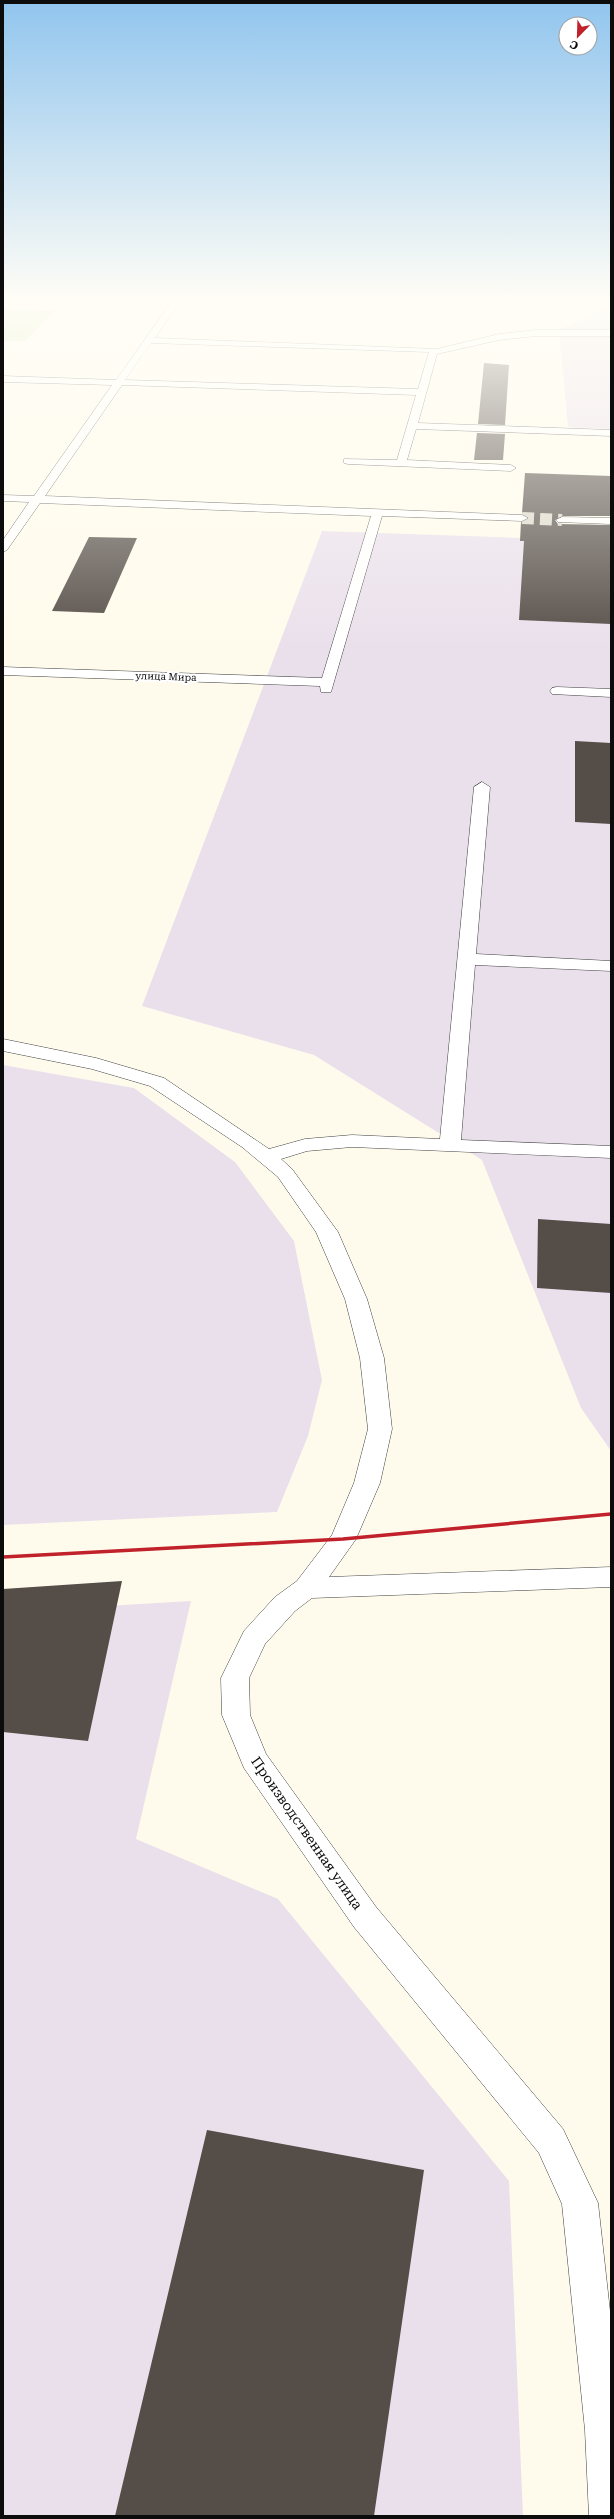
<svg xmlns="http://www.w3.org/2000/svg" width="614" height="2519" viewBox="0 0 614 2519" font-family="'Roboto Serif',serif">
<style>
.industrial{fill:#eae0ec}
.green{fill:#d1eab5}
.building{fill:#554d48}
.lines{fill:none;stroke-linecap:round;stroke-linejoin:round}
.minor-tunnel{stroke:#dbd7ca;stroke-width:12;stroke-dasharray:12 6;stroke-linecap:butt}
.minor-casing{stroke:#3f3f3f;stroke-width:1}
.minor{fill:#fff;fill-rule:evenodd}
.rail{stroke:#c0212b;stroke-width:3.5}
.labels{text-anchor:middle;stroke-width:4;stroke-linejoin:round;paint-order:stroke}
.far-street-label{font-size:10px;fill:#0c0c0c;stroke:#fff}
.near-street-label{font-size:14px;fill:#0c0c0c;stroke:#fff}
</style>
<rect width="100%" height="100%" fill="#fffbec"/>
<path class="industrial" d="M611,304V429L568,427L559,330Z
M322,531L611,541V1451L581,1408L482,1160L314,1055L142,1006Z
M3,1065L134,1088L235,1162L294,1241L322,1380L308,1436L277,1512L3,1525Z
M191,1601L136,1839L278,1899L509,2181L523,2516H3V1612Z"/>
<path class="green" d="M3,309L55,310L25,341H3Z"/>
<path class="building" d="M484,363L509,365L505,425L478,424Z
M477,433L505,434L503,460H474Z
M525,473L611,476V516H562L555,520L558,524L611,525V624L519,620L524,541H520L521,522L529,519L522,513Z
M89,537L137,538L104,613L52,611Z
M575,741L611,743V824L575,822Z
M538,1219L611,1224V1293L537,1288Z
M122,1581L88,1741L3,1732V1589Z
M207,2130L424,2170L374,2516H115Z"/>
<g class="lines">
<path class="minor-tunnel" d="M522,518L562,520"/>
<defs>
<path id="minor" d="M175,297H183L155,338L437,349L499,334L536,330H611V336H536L499,340L437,354L418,423L611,430V436L416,429L407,460L511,465L516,468L511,471L348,464L344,463V459L397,460L416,395L122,385L45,496L522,515L528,518L522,521L382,516L331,692H321L320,686L3,675V667L322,678L371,516L40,503L7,550L3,552V540L29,502L3,501V495L34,496L112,385L3,382V376L116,380ZM151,343L429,352L418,389L125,380Z
M562,517L611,518V524L558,522L556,520Z
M557,687L611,689V697L552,694L550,691L552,688Z
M482,782L490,787L476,954L611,961V971L475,965L461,1140L611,1146V1158L352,1147L307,1151L281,1159L292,1169L338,1232L367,1299L384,1358L392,1429L380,1483L356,1539L329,1577L611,1567V1587L312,1598L295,1611L265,1644L249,1678L250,1715L266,1754L376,1907L563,2129L598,2203L611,2320V2516H589L585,2430L562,2204L539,2153L354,1927L244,1768L222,1715L221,1678L244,1631L275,1597L297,1581L332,1535L354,1483L368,1429L360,1358L345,1299L316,1232L278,1177L242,1147L150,1086L92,1069L3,1051V1039L96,1058L164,1078L269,1149L305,1139L352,1135L440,1139L474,787Z"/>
</defs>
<use href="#minor" class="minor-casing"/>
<use href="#minor" class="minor"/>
<path class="rail" d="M3,1557L343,1539L611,1514"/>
</g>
<linearGradient id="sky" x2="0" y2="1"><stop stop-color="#91c5ee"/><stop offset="0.46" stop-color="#fffdf6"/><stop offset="1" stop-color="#fffdf6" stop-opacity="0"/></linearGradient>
<rect width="614" height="650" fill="url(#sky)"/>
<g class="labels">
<g class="far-street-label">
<text transform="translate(166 676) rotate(2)" y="4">улица Мира</text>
</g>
<g class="near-street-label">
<text transform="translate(307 1833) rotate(55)" y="5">Производственная улица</text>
</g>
</g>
<rect width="614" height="2519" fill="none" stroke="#0c0c0c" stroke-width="8"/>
<g transform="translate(578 36) rotate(203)"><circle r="19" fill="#ffffff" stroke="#9e9e9e"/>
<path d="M0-3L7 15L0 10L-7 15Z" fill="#c0212b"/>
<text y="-6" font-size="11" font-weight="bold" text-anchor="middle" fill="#0c0c0c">С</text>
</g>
</svg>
